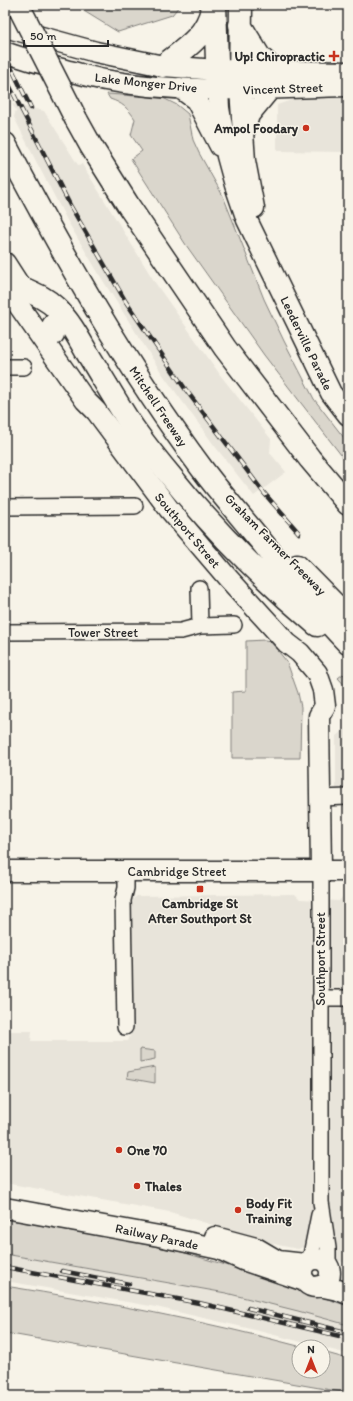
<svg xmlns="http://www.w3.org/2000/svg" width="353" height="1401" viewBox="0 0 353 1401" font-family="Itim,sans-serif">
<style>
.built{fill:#e8e4da}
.green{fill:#dad6cc;stroke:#82807c}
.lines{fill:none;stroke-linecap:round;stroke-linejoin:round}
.minor-casing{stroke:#2b2b2b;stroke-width:18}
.major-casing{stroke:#2b2b2b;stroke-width:23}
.highway-casing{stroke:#2b2b2b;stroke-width:25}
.minor{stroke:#f7f3e8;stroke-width:15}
.major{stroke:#f7f3e8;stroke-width:20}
.highway{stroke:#f7f3e8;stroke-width:22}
.rail-casing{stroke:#2b2b2b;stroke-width:4.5}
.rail{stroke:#f7f3e8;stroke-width:3;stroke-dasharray:9;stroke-linecap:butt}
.highway-bridge-casing{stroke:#2b2b2b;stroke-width:25;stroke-linecap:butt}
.highway-bridge{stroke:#f7f3e8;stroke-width:22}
.poi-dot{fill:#c8321e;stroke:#f7f3e8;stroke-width:1.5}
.labels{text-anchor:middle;stroke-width:3;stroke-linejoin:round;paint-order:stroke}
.poi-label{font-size:13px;font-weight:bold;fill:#2b2b2b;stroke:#f7f3e8;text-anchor:start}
.street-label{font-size:13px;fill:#2b2b2b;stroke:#f7f3e8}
</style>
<rect width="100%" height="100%" fill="#f7f3e8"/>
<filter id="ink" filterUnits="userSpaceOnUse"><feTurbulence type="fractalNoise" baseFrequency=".025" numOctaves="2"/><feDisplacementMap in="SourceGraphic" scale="8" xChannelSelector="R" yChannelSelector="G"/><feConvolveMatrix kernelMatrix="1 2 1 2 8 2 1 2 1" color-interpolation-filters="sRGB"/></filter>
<g filter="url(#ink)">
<path class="built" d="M306,95H348V152L277,151V105Z
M12,104L44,111L78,165L82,164L156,284L221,376L271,439L270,453L286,472L254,496L214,445L161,372L102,279L68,222L38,165L14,117L16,110Z
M343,730H348V801H336V736Z
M295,894L300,899L339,901L344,895H348V1271L345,1270V1263L303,1247L298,1249L278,1245L170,1212L5,1183V1031H32L31,1041H128L132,1030L131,900L137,896Z
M5,1254L226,1293L298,1311L348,1325V1354L247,1328L156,1307L58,1290L5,1281Z"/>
<path class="green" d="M74,5H180L172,15L118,32Z
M107,94L163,98L177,105L188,114L193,140L199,153L223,196L264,299L284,341L314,399L348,443V464L264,355L186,245L131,159L142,151L131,135L135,119C128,108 122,103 110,99Z
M265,640L270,641L287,662L298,693L301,707L300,758H232V692L246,691V641Z
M343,674L348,679V689L338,678Z
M140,1049L155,1051V1059L140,1062Z
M155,1067V1083L127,1078L128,1072Z
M5,1219L124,1240L182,1252L256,1274L348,1306V1325L298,1311L226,1293L5,1254Z
M5,1286C105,1302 205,1321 302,1347H299V1371H323V1352L348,1359V1393L5,1333Z"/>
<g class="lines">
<defs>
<path id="minor" d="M5,367H24
M5,507L135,506
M199,588L200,626
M5,632L181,631L200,626L234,625
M320,798L348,797
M321,871V1202L328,1248V1265
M320,998H348
M125,1027L123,900L126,888V871
M310,1260L319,1215"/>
<path id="major" d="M5,27L96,52L163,66L217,70L348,72
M5,52C26,60 48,65 69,71C81,74 93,78 105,80C185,95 267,88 348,86
M180,88L196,100L220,146
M218,89L219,108L227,156L235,185L247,220L331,393L348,415
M240,89L245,161L254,208
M244,132L249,115L272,87
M5,263L23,291
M5,286L85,400L96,411L169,509L227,577L287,643L300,653L317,673L323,690L325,706L319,716L321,871
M5,871H348
M5,1208L159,1236L219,1249L243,1260L305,1281
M215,1237L256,1248L278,1261L305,1264
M302 1273a14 14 0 1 1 28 0a14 14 0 1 1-28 0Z
M319,1286L338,1290L348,1294"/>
<path id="highway" d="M215,5L218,89
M240,25L259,56L274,71
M163,66C184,49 206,37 212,9
M240,89L241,5
M76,119L91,146L130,208L225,348L310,459L348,504
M5,144C64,257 127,368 203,470C221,494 242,518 261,541C289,576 317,611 348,643
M5,278C20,290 41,293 55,307C68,319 77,335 86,351C101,375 115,400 130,423C142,441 155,457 169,474C213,529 263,579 317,625
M53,334V326C58,319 62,321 69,323
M297,566L348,618"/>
</defs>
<use href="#minor" class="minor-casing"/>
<use href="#major" class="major-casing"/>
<use href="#highway" class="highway-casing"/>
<use href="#minor" class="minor"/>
<use href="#major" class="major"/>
<use href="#highway" class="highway"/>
<defs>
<path id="rail" d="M5,55L31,108
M5,77L70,205L126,302L186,390L264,493L299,533
M5,1267L199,1303L348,1338
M62,1271L129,1284
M248,1308L346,1332"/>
</defs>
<use href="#rail" class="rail-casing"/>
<use href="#rail" class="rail"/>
<defs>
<path id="highway-bridge" d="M18,5L76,119"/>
</defs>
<use href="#highway-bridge" class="highway-bridge-casing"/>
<use href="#highway-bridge" class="highway-bridge"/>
</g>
</g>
<g class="poi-dot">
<path d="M332 50h4v4h4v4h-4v4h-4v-4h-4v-4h4z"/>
<circle cx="306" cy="128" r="4"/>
<rect x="196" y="885" width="8" height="8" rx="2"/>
<circle cx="119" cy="1150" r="4"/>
<circle cx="137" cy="1186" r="4"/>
<circle cx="238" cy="1210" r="4"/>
</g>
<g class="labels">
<g class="poi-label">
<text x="325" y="61" text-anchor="end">Up! Chiropractic</text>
<text x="298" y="133" text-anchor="end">Ampol Foodary</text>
<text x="200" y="908" text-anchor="middle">Cambridge St<tspan x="200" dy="15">After Southport St</tspan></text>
<text x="127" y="1155">One 70</text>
<text x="145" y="1191">Thales</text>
<text x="246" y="1208">Body Fit<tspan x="246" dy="15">Training</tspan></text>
</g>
<g class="street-label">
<text transform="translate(146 82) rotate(6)" y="5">Lake Monger Drive</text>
<text transform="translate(283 88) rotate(-2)" y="5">Vincent Street</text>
<text transform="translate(307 343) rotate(64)" y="5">Leederville Parade</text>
<text transform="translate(159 406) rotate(56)" y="5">Mitchell Freeway</text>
<text transform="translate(188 530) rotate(50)" y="5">Southport Street</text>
<text transform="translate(276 544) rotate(45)" y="5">Graham Farmer Freeway</text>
<text x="103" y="637">Tower Street</text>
<text x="177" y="876">Cambridge Street</text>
<text transform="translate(320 959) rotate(-90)" y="5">Southport Street</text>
<text transform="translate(157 1236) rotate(12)" y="5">Railway Parade</text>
</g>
</g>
<rect width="353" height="1401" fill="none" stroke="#f7f3e8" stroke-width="20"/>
<rect x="10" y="10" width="333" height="1381" fill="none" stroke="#2b2b2b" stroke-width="1.5" filter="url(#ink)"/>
<g transform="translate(311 1359)"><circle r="19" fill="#f7f3e8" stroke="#a5a39c"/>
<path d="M0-3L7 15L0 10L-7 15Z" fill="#c8321e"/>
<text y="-6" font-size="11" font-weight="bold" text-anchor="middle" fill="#2b2b2b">N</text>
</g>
<path d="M24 40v6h84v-6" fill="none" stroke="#2b2b2b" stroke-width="2"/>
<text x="30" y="40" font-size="12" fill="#2b2b2b" stroke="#f7f3e8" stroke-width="3" paint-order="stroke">50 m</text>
</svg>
